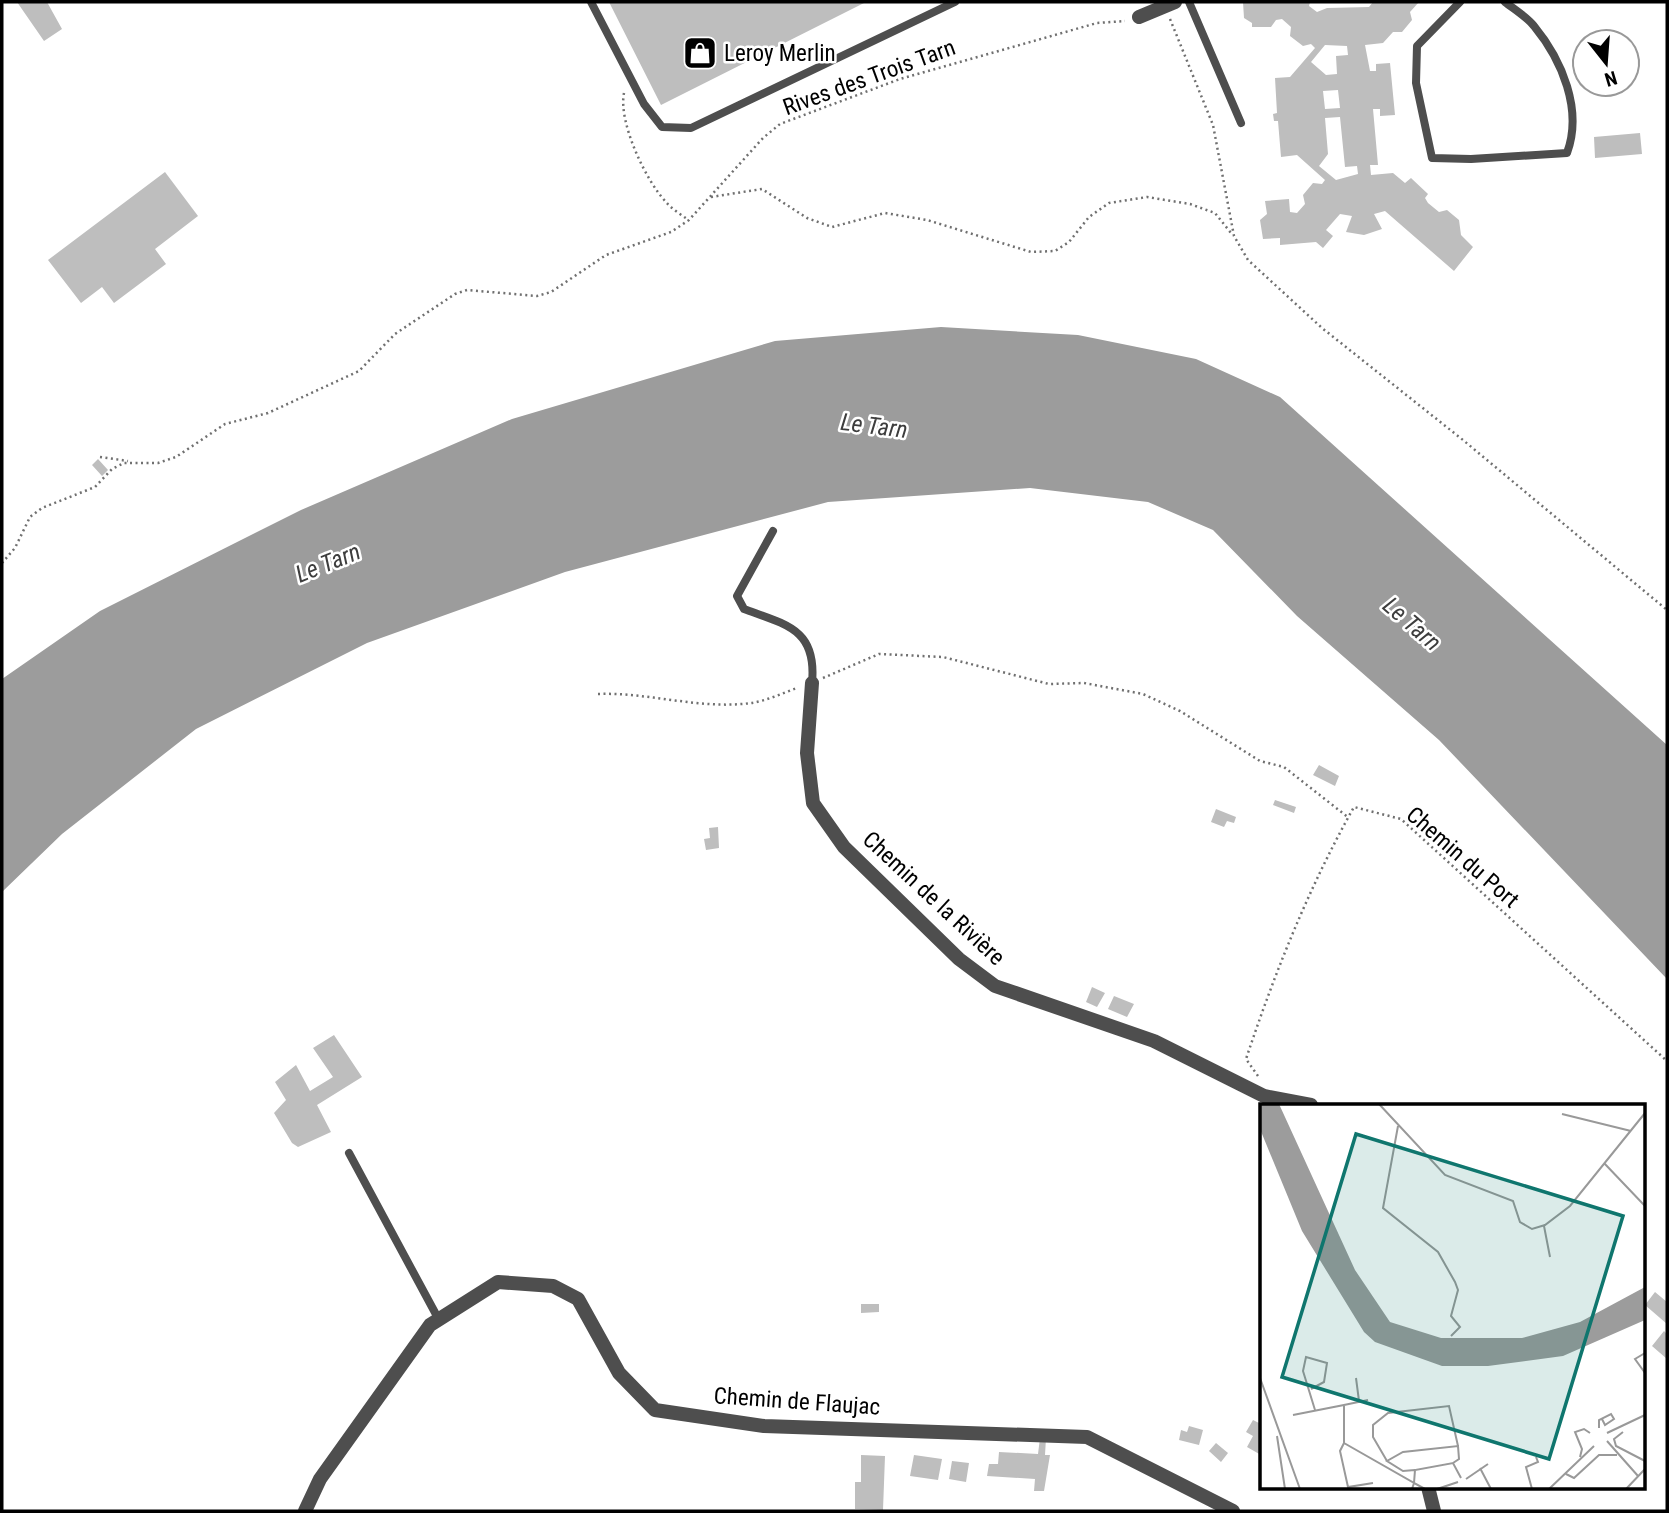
<svg xmlns="http://www.w3.org/2000/svg" width="1669" height="1513" viewBox="0 0 1669 1513" font-family="'Roboto Condensed',sans-serif">
<style>
.water{fill:#9c9c9c}
.building{fill:#bebebe;fill-rule:evenodd}
.lines{fill:none;stroke-linecap:round;stroke-linejoin:round}
.path{stroke:#707070;stroke-width:2.5;stroke-dasharray:2 3.5;stroke-linecap:butt}
.service{stroke:#4e4e4e;stroke-width:8}
.minor{stroke:#4e4e4e;stroke-width:14}
.tertiary{stroke:#4e4e4e;stroke-width:14}
.labels{text-anchor:middle;stroke-width:5;stroke-linejoin:round;paint-order:stroke}
.poi-label{font-size:23px;fill:#000;stroke:#fff;text-anchor:start}
.street-label{font-size:23px;fill:#000;stroke:#fff}
.water-label{font-size:24px;font-style:italic;fill:#3d3d3d;stroke:#fff}
.inset-road{fill:none;stroke:#999;stroke-width:2}
.view{fill:#0f766e;fill-opacity:0.15;stroke:#0f766e;stroke-width:3.5}
.inset-edge{fill:none;stroke:#000;stroke-width:3.5}
</style>
<rect width="100%" height="100%" fill="#fff"/>
<path class="water" d="M941,327L1078,335L1196,359L1280,397L1667,745V979L1439,740L1297,616L1213,530L1148,502L1030,488L828,502L565,572L367,643L196,729L62,834L2,892V679L100,611L301,510L512,419L775,341Z"/>
<path class="building" d="M17,2H47L62,29L44,41Z
M609,2H866L661,105Z
M1243,2H1310L1309,6L1317,12L1327,8L1369,7L1373,2H1419L1410,12L1412,20L1402,32H1393L1383,43L1365,45L1370,71H1376V64L1390,63L1395,115L1380,116V109H1373L1378,165H1370L1371,175L1393,173L1405,183L1411,178L1428,194L1425,198L1428,203L1439,212L1447,210L1459,220L1461,235L1473,247L1454,271L1385,211L1374,214L1382,229L1364,235L1346,232L1352,216L1340,214L1326,230L1333,236L1323,248L1316,242L1280,245V238L1263,239L1260,220L1267,214L1265,201L1289,199L1290,212L1297,213L1305,204L1303,195L1313,183L1322,184L1325,180L1297,155L1281,157L1278,121H1274L1273,114L1277,113L1275,78L1290,77L1315,48L1311,44L1303,46L1290,36L1291,27L1282,19L1276,20L1271,27H1252V23L1244,18ZM1325,45L1347,46L1348,55L1336,56L1337,74L1326,75L1311,62ZM1338,90L1340,108L1325,109L1323,91ZM1340,117L1345,167L1357,166L1358,174L1336,180L1319,166L1328,154L1325,118Z
M1640,133L1642,154L1595,158L1594,137Z
M165,172L198,216L155,249L166,264L114,303L102,287L81,303L48,260Z
M98,459L108,470L102,476L92,465Z
M1319,765L1339,776L1335,786L1313,775Z
M1275,800L1296,807L1294,813L1273,805Z
M1216,809L1236,817L1234,823L1227,821L1224,827L1211,822Z
M718,827L719,848L706,850L704,839L710,838L709,828Z
M1092,987L1105,993L1097,1007L1086,1002Z
M1114,996L1134,1004L1127,1017L1108,1009Z
M334,1035L362,1077L317,1105L331,1132L298,1147L292,1143L274,1113L286,1100L275,1082L296,1065L310,1091L333,1077L313,1048Z
M1655,1292L1667,1302V1324L1645,1305Z
M861,1304H879V1312L861,1313Z
M1664,1331L1667,1334V1359L1652,1346Z
M1253,1420L1261,1424V1455L1247,1447L1253,1436L1246,1432Z
M1189,1426L1203,1430L1199,1445L1179,1440L1181,1430L1187,1432Z
M1040,1438H1046L1045,1455H1050L1044,1491H1034L1035,1479L987,1476L989,1464H998L999,1452L1038,1454Z
M1216,1443L1228,1453L1221,1462L1209,1451Z
M861,1455L885,1456L883,1510L855,1509V1482H861Z
M914,1455L942,1459L938,1480L910,1476Z
M952,1461L969,1463L966,1482L949,1479Z"/>
<g class="lines">
<path class="path" d="M1170,19L1213,125L1234,236L1248,260L1322,328L1463,440L1667,610
M624,93C618,122 646,181 666,202C672,209 680,214 687,219
M711,197L762,189L807,218L832,227L885,213L927,220L1031,252L1055,251L1069,242L1089,217L1109,203L1147,197L1190,204L1215,213L1231,233
M100,457L128,461
M2,563L15,548L30,517L42,508L95,487L112,469L124,463H158L176,457L225,424L268,413L359,371L395,334L455,294L467,290L537,296L551,292L606,255L671,232L689,220L763,138L780,124L900,79L1097,23L1125,21
M823,678L879,654L943,657L1049,684L1084,683L1143,694L1180,711L1260,761L1284,767L1349,818
M598,694C649,692 700,710 751,703C766,701 783,693 797,688
M1258,1076L1246,1059C1275,972 1309,887 1354,807L1401,819L1667,1061"/>
<path class="service" d="M591,2L644,104L662,127L691,128L955,2
M1189,2L1241,123
M1460,2L1417,46L1416,83L1432,158L1471,159L1567,153C1583,110 1562,60 1534,26C1527,17 1514,9 1505,2
M773,531L737,596L744,609C788,625 817,630 812,683
M349,1153L439,1320"/>
<path class="minor" d="M1139,17L1175,2
M812,683L807,753L813,803L844,847L959,959L995,986L1154,1041L1264,1096L1311,1105
M1428,1487L1434,1511"/>
<path class="tertiary" d="M305,1511L320,1479L430,1325L498,1282L553,1286L578,1299L619,1373L655,1410L764,1426L1087,1437L1233,1511"/>
</g>
<defs>
<symbol id="shop-square" viewBox="-11 -11 22 22"><rect x="-9" y="-9" width="18" height="18" rx="4" fill="#000" stroke="#fff"/><path d="M-5-2.5h2.3a2.7 3.5 0 0 1 5.4 0H5L5.5 6h-11ZM-1.5-2.5h3a1.5 2.3 0 0 0-3 0Z" fill="#fff"/></symbol>
</defs>
<g fill-rule="evenodd">
<use href="#shop-square" x="681" y="34" width="38" height="38"/>
</g>
<g class="labels">
<g class="poi-label">
<text x="724" y="61">Leroy Merlin</text>
</g>
<g class="street-label">
<text transform="translate(869 77) rotate(-20)" y="8">Rives des Trois Tarn</text>
<text transform="translate(1463 857) rotate(41)" y="8">Chemin du Port</text>
<text transform="translate(934 898) rotate(43)" y="8">Chemin de la Rivière</text>
<text transform="translate(797 1401) rotate(4)" y="8">Chemin de Flaujac</text>
</g>
<g class="water-label">
<text transform="translate(874 426) rotate(7)" y="8">Le Tarn</text>
<text transform="translate(328 563) rotate(-22)" y="8">Le Tarn</text>
<text transform="translate(1412 624) rotate(41)" y="8">Le Tarn</text>
</g>
</g>
<g transform="translate(1260 1104)">
<rect width="385" height="385" fill="#fff"/>
<path d="M0,0H19L95,166L130,218L181,234H262L320,218L385,183V216L303,252L228,262H182L115,238L104,228L42,127L0,25Z" fill="#9c9c9c"/>
<path class="inset-road" d="M119,0L185,71L253,97L260,118L272,125L285,121L310,102L385,9M302,10L371,27M138,22L123,104L178,148L195,178L198,186L191,212L200,223L191,232M344,59L385,102M284,122L290,153M385,249L375,255L385,269M0,274L40,385M96,274L99,297M51,285L64,278L67,259L46,253L43,267L55,306M84,301L108,296M33,311L84,301V339L154,379L152,385M339,324V316L351,310L354,315L345,321L342,315M363,328L354,335L356,342L385,357M347,329L385,311M17,332L25,385M347,337L378,372M84,339L80,347L88,383L113,379M320,353L322,345L315,328L324,325L330,329M127,357L113,333V321L128,309L189,302L198,342M220,364L231,385M155,366L143,367L127,357L143,348L198,342L199,355L193,359M306,370L314,374L339,351H357M206,375L228,360M165,385L154,379L155,366L193,359L201,374M177,385L198,378M272,385L266,363L278,358L276,353M289,385L334,342M366,385L385,365"/>
<path class="view" d="M96,30L363,112L289,355L22,273Z"/>
<rect width="385" height="385" class="inset-edge"/>
</g>
<rect width="1669" height="1513" fill="none" stroke="#000000" stroke-width="7"/>
<g transform="translate(1606 63) rotate(163)"><circle r="33" fill="#ffffff" stroke="#999999" stroke-width="2"/>
<path d="M0-5L12 26L0 18L-12 26Z" fill="#000000"/>
<text y="-10" font-size="19" font-weight="bold" text-anchor="middle" fill="#000000">N</text>
</g>
</svg>
